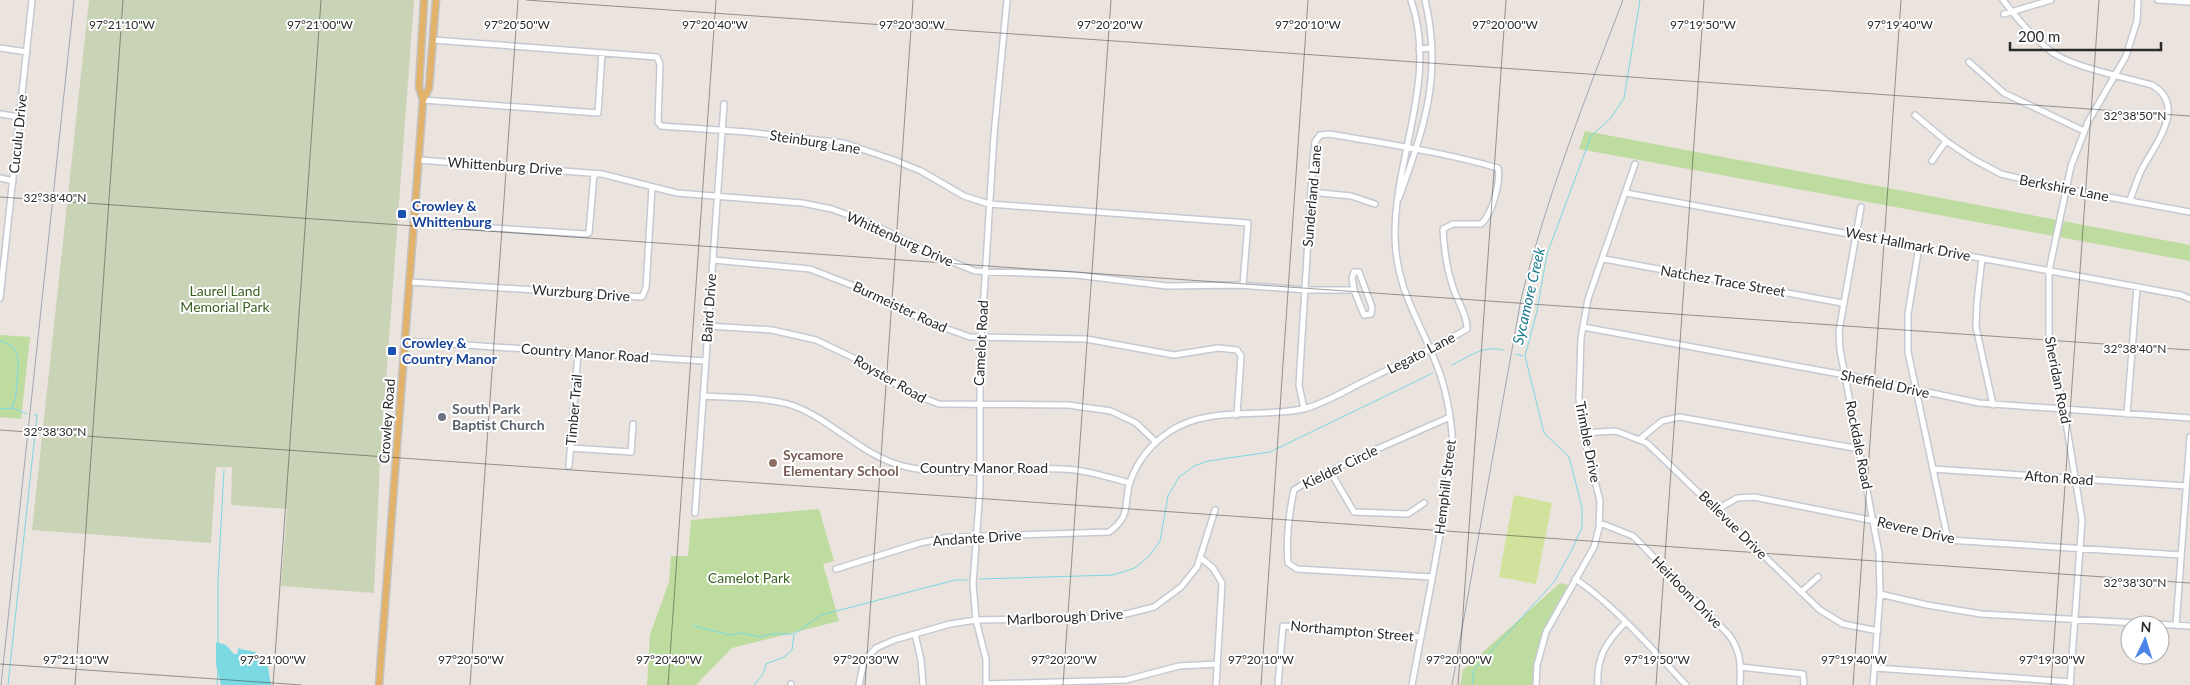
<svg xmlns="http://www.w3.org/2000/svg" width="2190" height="685" viewBox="0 0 2190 685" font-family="Lato,sans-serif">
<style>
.green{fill:#bedc9f}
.cemetery{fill:#c9d3b6}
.pitch{fill:#d0e29b}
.water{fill:#7ad9e3}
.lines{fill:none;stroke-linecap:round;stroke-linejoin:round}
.stream{stroke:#7ad9e3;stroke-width:1}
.minor-casing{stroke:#c5cad2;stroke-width:8}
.major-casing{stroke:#c3c3c3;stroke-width:9}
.minor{stroke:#fff;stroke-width:5}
.major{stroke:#e3b26a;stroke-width:6}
.rail{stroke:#a0a6b2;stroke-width:1}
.ticks{fill:none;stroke:#2a2a2a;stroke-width:1;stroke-opacity:0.45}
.transit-dot{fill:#1a4fb4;stroke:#fff;stroke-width:2}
.worship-dot{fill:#6b7280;stroke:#fff;stroke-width:2}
.education-dot{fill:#8d6e63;stroke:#fff;stroke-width:2}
.labels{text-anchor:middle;stroke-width:4;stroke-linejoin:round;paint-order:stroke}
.street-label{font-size:14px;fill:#2a2a2a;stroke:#fff}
.transit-label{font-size:14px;font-weight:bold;fill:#164399;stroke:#fff;text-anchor:start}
.park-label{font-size:14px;fill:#396021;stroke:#fff}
.worship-label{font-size:14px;font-weight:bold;fill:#5b616d;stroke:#fff;text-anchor:start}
.education-label{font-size:14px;font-weight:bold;fill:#785e54;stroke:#fff;text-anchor:start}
.water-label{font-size:15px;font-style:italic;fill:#1a7a8e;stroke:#fff}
.ticks-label{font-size:12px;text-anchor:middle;fill:#2a2a2a;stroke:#fff;stroke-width:4;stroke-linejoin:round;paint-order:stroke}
</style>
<rect width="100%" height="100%" fill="#ebe3dd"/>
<path class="green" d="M1585,131L2190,245V261L1579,149Z
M0,335L30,337L21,419L0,417Z
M819,509L834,561L823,564L839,621L732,648L696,685H647L650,635L669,582L671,556H688L691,520Z
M1560,583L1568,585C1547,621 1533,643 1534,685H1460L1463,670Z"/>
<path class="cemetery" d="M89,0H414L380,461L374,593L281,586L287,509L231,505L232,467H216L211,543L32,530Z"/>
<path class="pitch" d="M1514,495L1552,503L1536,584L1499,577Z"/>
<path class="water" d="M216,642L226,645L234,654H237L239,647L240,649L256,652L268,667L271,685H221L216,665Z"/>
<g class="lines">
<path class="stream" d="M0,341C23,346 18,363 17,381C16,390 16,400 12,408
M1516,354L1523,356
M1452,365C1470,356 1483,345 1503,350
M0,409L12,408L27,414
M980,579L1113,575L1135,568L1150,555L1160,541L1168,496L1179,477L1194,466L1208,461L1270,452L1433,373
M694,626L730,635L742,633L759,637L772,634H793
M218,644V580L224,470
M8,685L37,415H34
M217,685L218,670
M754,685L763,674L766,664L784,657L792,650L794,634L821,615L955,580H967
M1472,685L1474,670L1554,582L1571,552L1582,527V507L1569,457L1544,433L1525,356L1537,311L1547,254L1591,136L1611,118L1624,98L1640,0"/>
<defs>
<path id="minor" d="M1411,0C1438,78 1395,156 1395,234C1395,293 1424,325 1441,377C1446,392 1449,409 1451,424C1455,450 1448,478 1445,503C1436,564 1423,624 1412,685
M2003,0C2018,20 2033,38 2053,53C2076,68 2124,77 2152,85C2187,105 2156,144 2143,167C2137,178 2134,190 2130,200
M2158,0L2190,2
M2004,14L2051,0
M433,40L657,57L660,64L658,122L661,126L747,132L844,143L894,160L921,171L964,196L989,204L1248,223L1243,285
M0,48L27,52
M1419,49L1432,48
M1969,62L2004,93L2084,131
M423,100L598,113L602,53
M0,114L20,117
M1915,115L1946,141L1973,159L2001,174L2065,189L2190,212
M419,160L602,174L677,193L802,203L832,209L870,223L940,257L975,271L1076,275L1167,286L1238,285L1306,290H1354L1364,315L1371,314L1372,307L1359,272H1354L1352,278L1354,290
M1932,161L1946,141
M0,178L13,181
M1311,192L1351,196L1375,204
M1626,193L2181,295L2190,299
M1399,198C1424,128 1443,75 1425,0
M1861,207L1839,331L1840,350L1879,553L1880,594L1873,685
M415,223L586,234L589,233L594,174
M1919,246L1908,314V352L1948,540
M1982,258L1977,302L1976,327L1993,405
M1604,259L1842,303
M713,260L810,269L859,288L928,322L970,337L1086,339L1174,355L1218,348L1237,350L1241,356L1237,415
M410,282L642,297L646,288L652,188
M0,298L32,0
M708,326L772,330L816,340L860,361L908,392L939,404L1068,405L1111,411L1136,423L1156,442
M1583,327L1856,377L1979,403L2190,418
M406,341L705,361
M703,396C731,398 768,397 794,406C834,421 864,458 907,467C958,478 1012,467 1063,469C1086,470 1108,477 1130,483
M2127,414L2137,287
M1583,433L1616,431L1647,443L1820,610L1843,624L1878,631
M1640,439L1662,421L1679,417L1860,449
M571,448L631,452L633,424
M569,466L578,353
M1933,469L2186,486
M1330,471L1354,512L1408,514L1424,503
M1716,510L1737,498L1754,497L1875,521L1948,540L2181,555
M695,513L724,104
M1600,523L1633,536L1729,635C1741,651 1741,666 1740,685
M1201,558L1213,568L1222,583L1216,685
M836,569L920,543L949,537L1109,532C1132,515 1123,506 1130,482C1137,462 1151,444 1169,432C1206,406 1260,418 1303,409C1324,404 1346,390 1365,381C1399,364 1434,348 1467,329C1467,313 1456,300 1452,284C1446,266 1444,248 1443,229L1453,224H1481C1492,215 1501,181 1498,168C1443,152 1386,144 1330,134L1320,135L1315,142L1313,159L1299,385L1304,409
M1432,577L1297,569L1288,563C1286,539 1289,513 1294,490L1302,485L1359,457L1450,417
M1575,579C1612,603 1655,652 1686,685
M1801,592L1818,577
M1880,594L1927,605L1981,614L2190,626
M2176,625L2190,437
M915,634L921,660L923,685
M1741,667L1803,674L1804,685
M1875,668L2071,682
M791,684V685
M986,684L1126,680L1179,666L1217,664
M859,685L864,661L876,648L894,640L950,624L976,620L1110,618L1154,607L1181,587L1197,567L1215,510
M986,685V659L976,620L973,584L980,489V359L994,135L1007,0
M1278,685L1283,626L1421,637
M1536,685L1537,665L1546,632L1594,547L1599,528L1600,501L1583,433L1579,399L1581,338L1588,299L1635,164
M1598,685C1596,658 1606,642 1625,623
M2070,685L2082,520L2064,410L2049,343V271L2071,166L2088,122L2126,56L2137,21L2138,0"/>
<path id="major" d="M423,100L419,87L424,0
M379,685L423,100L429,88L436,0"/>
</defs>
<use href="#minor" class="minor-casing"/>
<use href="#major" class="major-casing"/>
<use href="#minor" class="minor"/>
<use href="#major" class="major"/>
<path class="rail" d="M1,685L74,0
M1452,685L1521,299C1547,196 1585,99 1623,0"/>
</g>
<path class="ticks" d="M526,0L2190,116M0,197L2190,350M0,430L2190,583M0,664L302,685M75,685L123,0M273,685L321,0M470,685L518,0M668,685L716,0M865,685L913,0M1063,685L1111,0M1261,685L1308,0M1458,685L1506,0M1656,685L1704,0M1853,685L1901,0M2051,685L2099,0"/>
<g class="transit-dot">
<rect x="397" y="209" width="10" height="10" rx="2.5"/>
<rect x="387" y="346" width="10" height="10" rx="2.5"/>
</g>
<circle class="worship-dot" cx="442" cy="417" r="5"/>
<circle class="education-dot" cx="773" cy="463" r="5"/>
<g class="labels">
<g class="street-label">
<text transform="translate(18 134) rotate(-84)" y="5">Cuculu Drive</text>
<text transform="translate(815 142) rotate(9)" y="5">Steinburg Lane</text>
<text transform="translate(505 166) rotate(4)" y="5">Whittenburg Drive</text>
<text transform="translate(2064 188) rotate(11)" y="5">Berkshire Lane</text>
<text transform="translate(1312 196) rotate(-85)" y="5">Sunderland Lane</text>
<text transform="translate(900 239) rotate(24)" y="5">Whittenburg Drive</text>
<text transform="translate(1908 244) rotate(11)" y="5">West Hallmark Drive</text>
<text transform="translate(1723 281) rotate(10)" y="5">Natchez Trace Street</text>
<text transform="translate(581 293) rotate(4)" y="5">Wurzburg Drive</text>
<text transform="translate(900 307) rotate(25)" y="5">Burmeister Road</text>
<text transform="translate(709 308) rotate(-86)" y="5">Baird Drive</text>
<text transform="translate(981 343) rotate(-87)" y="5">Camelot Road</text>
<text transform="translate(585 353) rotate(4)" y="5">Country Manor Road</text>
<text transform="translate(1421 353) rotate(-27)" y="5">Legato Lane</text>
<text transform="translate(890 379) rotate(30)" y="5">Royster Road</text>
<text transform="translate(2058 380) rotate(79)" y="5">Sheridan Road</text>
<text transform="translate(1885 384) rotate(12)" y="5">Sheffield Drive</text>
<text transform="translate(574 410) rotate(-85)" y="5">Timber Trail</text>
<text transform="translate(387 421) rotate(-86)" y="5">Crowley Road</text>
<text transform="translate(1588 442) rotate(79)" y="5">Trimble Drive</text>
<text transform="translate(1859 445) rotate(79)" y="5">Rockdale Road</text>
<text transform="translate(1340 467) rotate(-26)" y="5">Kielder Circle</text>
<text x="984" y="473">Country Manor Road</text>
<text transform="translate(2059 478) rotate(4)" y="5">Afton Road</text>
<text transform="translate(1445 487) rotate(-83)" y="5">Hemphill Street</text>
<text transform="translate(1733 525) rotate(45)" y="5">Bellevue Drive</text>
<text transform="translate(1916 530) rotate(13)" y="5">Revere Drive</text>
<text transform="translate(977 538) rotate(-4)" y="5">Andante Drive</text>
<text transform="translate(1687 592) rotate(46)" y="5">Heirloom Drive</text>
<text transform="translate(1065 617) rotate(-3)" y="5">Marlborough Drive</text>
<text transform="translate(1352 631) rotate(5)" y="5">Northampton Street</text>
</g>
<g class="transit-label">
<text x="412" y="211">Crowley &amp;<tspan x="412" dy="16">Whittenburg</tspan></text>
<text x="402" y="348">Crowley &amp;<tspan x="402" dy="16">Country Manor</tspan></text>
</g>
<g class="park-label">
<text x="225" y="296">Laurel Land<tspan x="225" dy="16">Memorial Park</tspan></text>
<text x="749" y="583">Camelot Park</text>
</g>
<g class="worship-label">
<text x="452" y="414">South Park<tspan x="452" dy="16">Baptist Church</tspan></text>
</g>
<g class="education-label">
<text x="783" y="460">Sycamore<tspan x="783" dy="16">Elementary School</tspan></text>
</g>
<g class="water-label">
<text transform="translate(1529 296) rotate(-77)" y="5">Sycamore Creek</text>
</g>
</g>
<g class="ticks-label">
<text x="122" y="29">97°21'10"W</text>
<text x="320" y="29">97°21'00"W</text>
<text x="517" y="29">97°20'50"W</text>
<text x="715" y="29">97°20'40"W</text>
<text x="912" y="29">97°20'30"W</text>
<text x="1110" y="29">97°20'20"W</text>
<text x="1308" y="29">97°20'10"W</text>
<text x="1505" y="29">97°20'00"W</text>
<text x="1703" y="29">97°19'50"W</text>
<text x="1900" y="29">97°19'40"W</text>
<text x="2135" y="120">32°38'50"N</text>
<text x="55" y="202">32°38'40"N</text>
<text x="2135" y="353">32°38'40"N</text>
<text x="55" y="436">32°38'30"N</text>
<text x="2135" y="587">32°38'30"N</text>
<text x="76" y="664">97°21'10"W</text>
<text x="273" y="664">97°21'00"W</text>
<text x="471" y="664">97°20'50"W</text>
<text x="669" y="664">97°20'40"W</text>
<text x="866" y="664">97°20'30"W</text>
<text x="1064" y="664">97°20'20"W</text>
<text x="1261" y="664">97°20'10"W</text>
<text x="1459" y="664">97°20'00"W</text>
<text x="1657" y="664">97°19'50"W</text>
<text x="1854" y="664">97°19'40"W</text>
<text x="2052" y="664">97°19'30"W</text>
</g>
<g transform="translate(2145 640) rotate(4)"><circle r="24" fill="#ffffff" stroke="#aaaaaa"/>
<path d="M0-4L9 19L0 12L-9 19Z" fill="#4c84e9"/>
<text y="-8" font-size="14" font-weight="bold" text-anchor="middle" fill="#2a2a2a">N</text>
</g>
<path d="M2010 42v8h151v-8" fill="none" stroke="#2a2a2a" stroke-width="2.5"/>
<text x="2018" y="42" font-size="15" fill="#2a2a2a" stroke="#ffffff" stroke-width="4" paint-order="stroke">200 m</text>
</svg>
